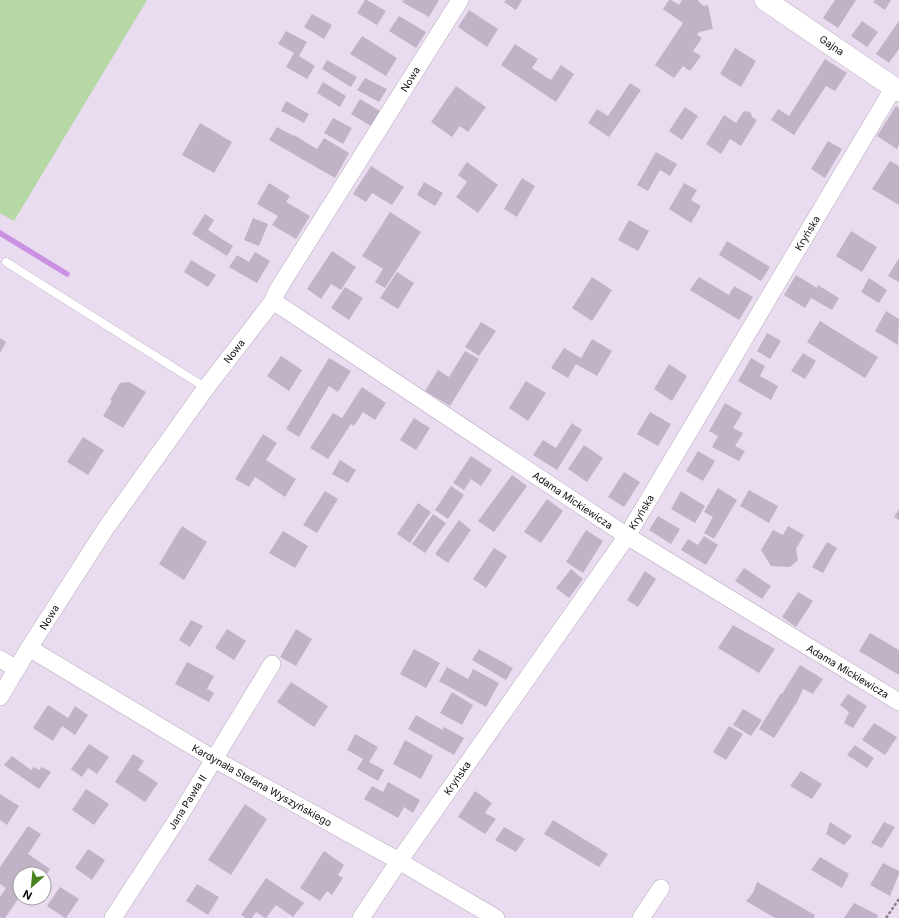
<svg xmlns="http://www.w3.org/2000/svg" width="899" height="918" viewBox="0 0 899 918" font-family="Inter,sans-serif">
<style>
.green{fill:#b5d8a4}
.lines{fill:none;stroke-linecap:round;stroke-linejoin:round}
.stream{stroke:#ca90e1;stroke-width:5.5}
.building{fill:#c1b3c7}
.service-casing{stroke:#b8aabd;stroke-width:9}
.minor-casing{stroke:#b8aabd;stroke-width:18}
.tertiary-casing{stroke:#b8aabd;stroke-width:22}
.path{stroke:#897f8d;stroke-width:2.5;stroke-dasharray:3 2;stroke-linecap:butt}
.service{stroke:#fff;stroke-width:8}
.minor{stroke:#fff;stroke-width:17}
.tertiary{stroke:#fff;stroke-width:21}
.labels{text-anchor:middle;stroke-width:3.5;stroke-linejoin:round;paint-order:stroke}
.street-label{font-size:10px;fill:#0f0a11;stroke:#fff}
</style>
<rect width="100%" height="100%" fill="#eadcf0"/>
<path class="green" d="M0,0H147L14,221L0,213Z"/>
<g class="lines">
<path class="stream" d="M0,233L67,274"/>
</g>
<path class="building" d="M365,0H367L386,11L377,25L357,13Z
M404,0H439L429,17L402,2Z
M506,0H522L516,10L504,2Z
M669,0H671L679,5L682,0H699L698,1L704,6L708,5L713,29L699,32L697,35L702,38L693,51L701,56L690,71L683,66L674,78L655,65L683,23L663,9Z
M835,0H856L838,28L823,18Z
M875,0H891L885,10L873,2Z
M469,10L498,29L487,47L458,27Z
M312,14L332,25L324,39L304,27Z
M399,16L426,32L416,48L389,31Z
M862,21L878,32L867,47L851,36Z
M899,21V49L889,63L876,54Z
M286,31L307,42L299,56L315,66L307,79L286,67L294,53L278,44Z
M362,36L397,58L386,76L350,54Z
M515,44L538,59L532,68L551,80L561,65L574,74L556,102L501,65Z
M735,48L756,61L741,87L720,74Z
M825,59L847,73L835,91L826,86L794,135L771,120L778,109L789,116Z
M327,60L357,77L351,87L322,69Z
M365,78L387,89L379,102L357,90Z
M323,82L346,96L340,107L317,93Z
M630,83L641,90L609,137L588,123L597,109L608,116Z
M456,86L486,107L468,132L460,126L452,137L431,122Z
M360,99L380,111L371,126L351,114Z
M286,101L309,114L304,123L281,111Z
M896,106L899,108V145L897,149L877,136Z
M685,107L698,116L682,140L669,131Z
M747,111L751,113L752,117L757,120L741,146L730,139L721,154L706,144L724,115L736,123L743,112Z
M333,118L352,128L343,144L324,133Z
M200,123L232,142L214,173L182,155Z
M277,127L294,136V135L317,149L324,138L349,153L335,178L269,140Z
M828,141L842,149L825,178L811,169Z
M656,152L677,164L670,176L660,170L648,191L637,185Z
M890,161L899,166V205L872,189Z
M467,162L498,185L478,213L456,197L467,182L458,175Z
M371,166L404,187L392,205L372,193L366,202L353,194Z
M522,178L535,186L517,217L504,209Z
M424,182L443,193L435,206L417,195Z
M269,183L290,196L286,202L310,216L296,239L272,225L278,216L257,204Z
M684,183L697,190L691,200L701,206L691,223L669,209Z
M390,212L421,232L385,288L375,282L383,269L362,256Z
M205,214L214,220L208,230L233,246L227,256L192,234Z
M253,218L268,224L259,246L244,240Z
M629,220L649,231L638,251L618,240Z
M851,231L877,247L862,272L836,256Z
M727,241L770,267L761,281L719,255Z
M332,251L356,267L341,290L331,284L321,299L307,289Z
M255,252L270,261L257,283L229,267L237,255L249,262Z
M899,258V282L888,276Z
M191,260L216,275L208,287L184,272Z
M397,272L414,283L398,309L380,298Z
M796,275L817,288L818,285L839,298L832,310L811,298L805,308L784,295Z
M592,277L612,290L592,321L572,308Z
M699,277L729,295L734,286L753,297L739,320L690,290Z
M869,278L887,290L879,303L861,292Z
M345,287L363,298L349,320L331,308Z
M886,311L899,319L898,345L875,331Z
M820,321L878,357L865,378L807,342Z
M481,322L496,331L479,356L465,347Z
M767,333L781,341L770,359L757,351Z
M0,338L6,342L0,353Z
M592,339L612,351L597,376L576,364L568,378L551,368L564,348L581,358Z
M465,351L479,359L450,406L425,391L438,370L449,377Z
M803,353L816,361L805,379L791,371Z
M281,356L302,370L289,391L267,376Z
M329,358L351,371L338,392L329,386L299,437L286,429Z
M751,358L765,366L760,376L778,386L771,400L738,381Z
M669,364L687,376L672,401L654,389Z
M526,381L546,393L528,421L509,408Z
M129,382L146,392L123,428L103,416L112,401L110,400L120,383Z
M362,387L386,403L375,420L363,412L354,426L351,424L328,459L310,448L333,413L342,418Z
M725,403L742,413L733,428L743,433L735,446L745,451L739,461L712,447L718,436L709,431Z
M650,412L671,424L658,446L637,434Z
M414,418L430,428L416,450L400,440Z
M572,423L582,430L557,470L533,455L543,440L556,448Z
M263,434L277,443L266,460L296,479L285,497L255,477L249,487L235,479Z
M83,437L104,450L88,475L67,462Z
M584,445L603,458L587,482L568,469Z
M698,451L715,461L703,481L686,471Z
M471,456L492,470L481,486L471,479L464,490L453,483Z
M340,460L356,470L348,483L332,474Z
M624,472L640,482L624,507L608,497Z
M512,475L527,486L494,532L478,521Z
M451,486L464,495L448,519L435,510Z
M718,488L737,500L714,539L704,533L713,517L704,512Z
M749,490L778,506L769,523L740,506Z
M325,491L338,499L317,533L303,525Z
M681,491L705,506L695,523L671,509Z
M547,499L563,511L541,543L524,532Z
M418,503L431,512L410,543L397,534Z
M899,509V520L894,517Z
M433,514L446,523L425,553L412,544Z
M658,516L680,529L671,544L649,530Z
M459,520L471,530L448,563L435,554Z
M182,526L207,542L184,580L159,564Z
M788,526L804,535L796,549L798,560L790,567L771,566L761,550L773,530L783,535Z
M586,530L603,541L583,573L566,562Z
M283,531L308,546L295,568L269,553Z
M704,536L718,545L706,565L681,550L688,539L698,545Z
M827,542L837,548L823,573L812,567Z
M494,548L507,556L486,588L473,579Z
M744,568L771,586L762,599L735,581Z
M571,569L583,579L569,598L556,588Z
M645,571L656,579L638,607L627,600Z
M798,592L813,601L796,627L782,617Z
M191,620L203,626L190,647L179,640Z
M733,625L775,649L759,673L718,648Z
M227,629L246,641L234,660L215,648Z
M296,629L312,639L296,666L280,657Z
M870,633L899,650V675L859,651Z
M414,649L440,663L426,688L400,674Z
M479,649L513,668L506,680L472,660Z
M187,662L214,676L207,689L214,693L209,702L175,684Z
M800,665L823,679L813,694L803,689L797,702L774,738L759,729L781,693L782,694Z
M447,667L468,679L473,669L499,683L486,707L439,681Z
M291,682L328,706L314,727L277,702Z
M452,692L473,705L462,725L440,713Z
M848,694L867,706L853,728L844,723L849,712L840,705Z
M48,705L68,718L75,706L88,715L75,735L62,726L53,741L33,728Z
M743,709L762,720L751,736L733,725Z
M416,715L442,730L444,727L464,738L454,755L408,729Z
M874,723L897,737L885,755L862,740Z
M729,726L743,734L726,760L713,752Z
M355,734L378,747L369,762L384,770L378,781L357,769L363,759L347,750Z
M405,740L433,756L421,779L393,764Z
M89,744L109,757L97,774L88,768L82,777L71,769Z
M855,745L874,758L867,768L847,755Z
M133,754L144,761L138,770L158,783L145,802L115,782Z
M12,756L31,770L34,767L39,770L42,767L51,772L39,789L4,765Z
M801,771L822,784L812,799L790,786Z
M388,782L420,800L413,813L404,807L398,818L364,799L372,786L383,792Z
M86,789L109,804L94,825L72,810Z
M475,791L492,803L485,813L496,819L485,834L458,817Z
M0,794L19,806L7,825L0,820Z
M245,804L267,819L231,875L208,860Z
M553,820L608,854L599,867L544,834Z
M830,822L852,836L844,845L826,834Z
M884,822L895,827L882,848L871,843Z
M28,826L41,834L28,854L50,869L44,879V874H20V896L5,918H2L0,917V897L6,888L0,884V867Z
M504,827L525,839L516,852L495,840Z
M88,849L105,860L92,880L75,868Z
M324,851L344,865L338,875L343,878L332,895L327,891L320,901L300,888Z
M820,857L849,874L842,888L811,870Z
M883,863L899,871V874L890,896L870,885Z
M266,878L304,903L293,917L276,905L266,918H265L256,912L252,918H246L241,915Z
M757,882L815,915L814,918H775L746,901L753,893Z
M197,884L219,897L208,915L186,901Z
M60,887L79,899L66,918H65L47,906Z
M854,903L878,915L877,918H844Z"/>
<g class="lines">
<defs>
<path id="service" d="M6,262L206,388"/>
<path id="minor" d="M273,301L627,536L899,702
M29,648L214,759L399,861L496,918
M0,659L17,669
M0,697L29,648L106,528L206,388L273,301L277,291L460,0
M113,918L180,815L272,664
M361,918L399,861L627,536L894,87
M641,918L661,888"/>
<path id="tertiary" d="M765,0L899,91"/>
</defs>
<use href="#service" class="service-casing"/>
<use href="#minor" class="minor-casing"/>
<use href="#tertiary" class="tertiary-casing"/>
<path class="path" d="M886,918L899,899"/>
<use href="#service" class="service"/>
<use href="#minor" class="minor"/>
<use href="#tertiary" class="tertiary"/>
</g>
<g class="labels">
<g class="street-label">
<text transform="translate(832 45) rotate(34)" y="4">Gajna</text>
<text transform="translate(410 79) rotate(-58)" y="4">Nowa</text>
<text transform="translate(807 233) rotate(-59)" y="4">Kryńska</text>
<text transform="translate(234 351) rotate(-52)" y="4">Nowa</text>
<text transform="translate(573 500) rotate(34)" y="4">Adama Mickiewicza</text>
<text transform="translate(641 512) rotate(-59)" y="4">Kryńska</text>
<text transform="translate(49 617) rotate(-58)" y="4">Nowa</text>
<text transform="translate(848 671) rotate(31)" y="4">Adama Mickiewicza</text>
<text transform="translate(457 778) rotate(-55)" y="4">Kryńska</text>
<text transform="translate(262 785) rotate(29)" y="4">Kardynała Stefana Wyszyńskiego</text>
<text transform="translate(187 802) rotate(-58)" y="4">Jana Pawła II</text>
</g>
</g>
<g transform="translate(32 886) rotate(207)"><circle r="19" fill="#ffffff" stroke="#9f9da0"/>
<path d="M0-3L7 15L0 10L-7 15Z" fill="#488320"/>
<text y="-6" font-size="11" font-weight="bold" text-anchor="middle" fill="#0f0a11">N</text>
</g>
</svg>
